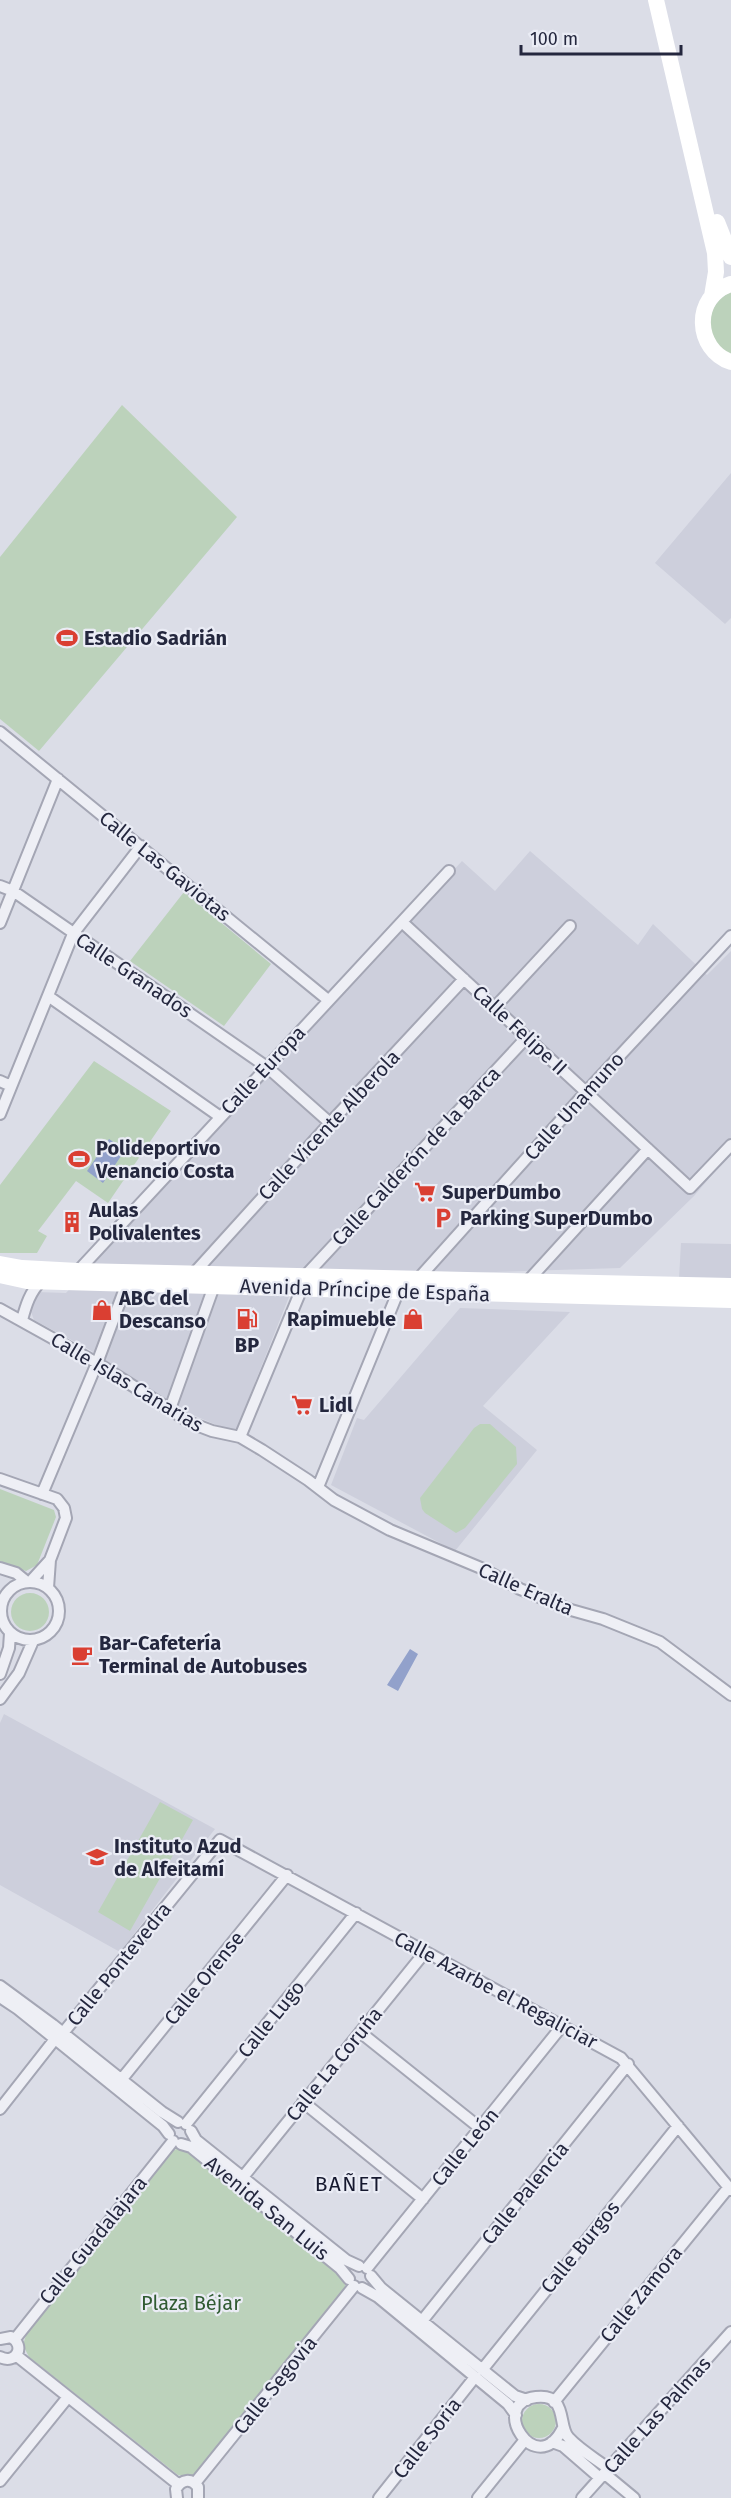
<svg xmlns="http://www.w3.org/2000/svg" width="731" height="2498" viewBox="0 0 731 2498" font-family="'Fira Sans',sans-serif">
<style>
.built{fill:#cdcfdc}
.green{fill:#bcd2bb}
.water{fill:#92a1cb}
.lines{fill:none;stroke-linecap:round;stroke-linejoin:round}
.minor-casing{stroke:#a4a6b4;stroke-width:14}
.minor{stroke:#eeeff5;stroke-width:10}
.secondary{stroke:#fff;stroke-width:16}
.labels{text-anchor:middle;stroke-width:4.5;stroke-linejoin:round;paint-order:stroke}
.poi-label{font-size:20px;font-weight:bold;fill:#24273e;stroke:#eaecf5;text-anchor:start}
.street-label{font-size:20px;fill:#24273e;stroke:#eaecf5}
.park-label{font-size:20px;fill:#305b32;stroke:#eaecf5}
.neighbourhood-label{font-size:21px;letter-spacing:1.5px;fill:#16192f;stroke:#eaecf5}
</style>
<rect width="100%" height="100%" fill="#dbdde7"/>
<path class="built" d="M731,473V618L725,624L655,563Z
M530,851L638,945L653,924L707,975L731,951V1153L694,1196L620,1268L433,1274L300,1269L235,1433L179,1409L90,1350L34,1320L30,1309L36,1292L66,1293L462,861L495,891Z
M681,1243L731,1244V1280L679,1279Z
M460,1308L570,1312L483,1406L537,1450L455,1551L331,1485L357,1418L364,1420Z
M4,1714L215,1829L120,1952L0,1885V1723Z"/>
<path class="green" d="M731,292V355C703,343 703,304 731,292Z
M122,405L237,517L39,751L0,719V557Z
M184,892L271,964L224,1026L130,961Z
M94,1061L171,1111L108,1203L76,1181L38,1231L47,1236L37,1253H0V1185Z
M480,1424H490L516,1447L517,1464L465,1528L456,1533L425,1513L422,1509L420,1498L474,1428Z
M0,1489L54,1510L56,1517L37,1565L26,1571L0,1561Z
M11 1612a19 19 0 1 1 38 0a19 19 0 1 1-38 0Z
M160,1802L193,1820L130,1931L98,1912Z
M179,2148L187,2150L338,2272L346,2281L344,2290L197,2473L188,2477L178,2475L29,2357L23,2345L26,2335L170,2152Z
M522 2421a17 17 0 1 1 34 0a17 17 0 1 1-34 0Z"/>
<path class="water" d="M109,1139L125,1150L103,1183L87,1171Z
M410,1649L418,1654L398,1691L387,1685Z"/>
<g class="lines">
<defs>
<path id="minor" d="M0,732L328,1000
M0,886L13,891L267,1067L330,1123
M402,922L690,1188L731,1145
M0,923L58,779
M48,996L219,1116
M495,1007L570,926
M0,1081L11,1086
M0,1114L73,934L141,846
M78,1271L449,871
M195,1272L330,1123L464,979
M306,1275L527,1037
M418,1279L586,1092L731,936
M527,1282L648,1149
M0,1309L97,1363L191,1423L212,1431L240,1437L262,1450L308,1480L334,1500L390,1530L481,1568L520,1589L571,1610L603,1619L660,1642L731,1695
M22,1320C26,1305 30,1292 41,1281
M170,1409L214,1286
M240,1437L302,1288
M0,1479L57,1499L64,1508L66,1518L50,1560L48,1588
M318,1487L398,1292
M42,1494L97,1363L127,1283
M0,1568L16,1573L27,1582
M1 1611a29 29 0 1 1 58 0a29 29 0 1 1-58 0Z
M30,1582L50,1560
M0,1674L9,1648L10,1633
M0,1699L19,1673L33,1641
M0,1986L53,2025L162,2112L178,2122
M0,1997L18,2009L163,2126L169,2134
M360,2032L480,2128
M63,2033L220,1840L621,2058L731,2190
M121,2080L287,1875
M303,2102L423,2199
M0,2109L55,2039
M186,2124L356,1913
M191,2131L196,2140L346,2260L359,2266
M181,2144L191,2147L340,2268L349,2279
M243,2177L425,1952
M367,2268L562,2026
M371,2276L381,2288L515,2396L527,2400
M362,2288L378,2297L508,2404L516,2415
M422,2321L628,2064
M0,2339L11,2337C26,2346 16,2365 0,2357
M15,2339L173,2141
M17,2356L179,2485
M482,2370L678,2126
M554,2402L729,2187
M563,2428C536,2482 487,2402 536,2397C569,2393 557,2427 569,2438C580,2450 596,2459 609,2469
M552,2442L563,2446L600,2478
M605,2474L634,2498
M0,2481L68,2397
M195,2483L354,2286
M177,2498L176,2489C182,2479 191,2478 198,2487V2498
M379,2498L475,2377
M478,2498L524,2441
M582,2498L731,2332"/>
</defs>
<use href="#minor" class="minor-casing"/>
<use href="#minor" class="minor"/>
<path class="secondary" d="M656,0L715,253L716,272L712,296
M717,222L731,257
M731,284C692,296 695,350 731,362
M0,1264L22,1268L78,1271L731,1286
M0,1275L27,1281L731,1300"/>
</g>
<defs>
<symbol id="stadium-bare" viewBox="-9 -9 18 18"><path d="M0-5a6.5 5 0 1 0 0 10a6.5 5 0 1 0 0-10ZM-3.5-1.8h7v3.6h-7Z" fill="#da3f32" stroke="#eaecf5" stroke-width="2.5" paint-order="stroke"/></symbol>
<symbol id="supermarket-bare" viewBox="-9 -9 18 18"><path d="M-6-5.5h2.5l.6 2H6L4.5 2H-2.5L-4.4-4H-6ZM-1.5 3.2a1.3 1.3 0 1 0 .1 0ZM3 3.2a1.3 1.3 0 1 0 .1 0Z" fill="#da3f32" stroke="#eaecf5" stroke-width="2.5" paint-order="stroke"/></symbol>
<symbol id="parking-bare" viewBox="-9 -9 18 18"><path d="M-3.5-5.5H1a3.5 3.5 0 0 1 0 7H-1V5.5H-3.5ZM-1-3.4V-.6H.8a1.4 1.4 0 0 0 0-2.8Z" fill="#da3f32" stroke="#eaecf5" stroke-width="2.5" paint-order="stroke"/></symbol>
<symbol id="building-bare" viewBox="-9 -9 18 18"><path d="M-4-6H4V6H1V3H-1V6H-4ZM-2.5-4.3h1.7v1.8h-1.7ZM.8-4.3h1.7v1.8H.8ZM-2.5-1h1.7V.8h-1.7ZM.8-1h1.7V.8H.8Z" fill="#da3f32" stroke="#eaecf5" stroke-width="2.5" paint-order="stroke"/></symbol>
<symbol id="shop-bare" viewBox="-9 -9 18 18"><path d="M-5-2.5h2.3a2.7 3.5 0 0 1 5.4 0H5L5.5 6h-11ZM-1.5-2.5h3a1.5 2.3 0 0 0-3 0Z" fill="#da3f32" stroke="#eaecf5" stroke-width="2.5" paint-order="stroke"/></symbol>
<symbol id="fuel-bare" viewBox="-9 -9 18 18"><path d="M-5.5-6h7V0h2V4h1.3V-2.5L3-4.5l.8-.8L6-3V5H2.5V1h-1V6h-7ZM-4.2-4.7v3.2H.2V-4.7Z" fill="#da3f32" stroke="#eaecf5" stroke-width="2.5" paint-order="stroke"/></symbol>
<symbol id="cafe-bare" viewBox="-9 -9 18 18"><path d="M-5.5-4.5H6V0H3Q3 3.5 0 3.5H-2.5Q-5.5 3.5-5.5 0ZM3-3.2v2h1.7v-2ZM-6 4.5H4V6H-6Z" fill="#da3f32" stroke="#eaecf5" stroke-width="2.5" paint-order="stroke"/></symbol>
<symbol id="school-bare" viewBox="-9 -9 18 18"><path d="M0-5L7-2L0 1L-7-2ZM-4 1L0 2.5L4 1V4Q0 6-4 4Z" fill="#da3f32" stroke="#eaecf5" stroke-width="2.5" paint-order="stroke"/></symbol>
</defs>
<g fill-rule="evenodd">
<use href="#stadium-bare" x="52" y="623" width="30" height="30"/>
<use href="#stadium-bare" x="64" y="1144" width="30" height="30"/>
<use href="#supermarket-bare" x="410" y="1177" width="30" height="30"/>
<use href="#parking-bare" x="428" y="1203" width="30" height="30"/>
<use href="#building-bare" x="57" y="1207" width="30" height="30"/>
<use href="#shop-bare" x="87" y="1295" width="30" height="30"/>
<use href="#fuel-bare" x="232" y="1304" width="30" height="30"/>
<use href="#shop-bare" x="398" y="1304" width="30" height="30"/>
<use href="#supermarket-bare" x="287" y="1390" width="30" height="30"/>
<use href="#cafe-bare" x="67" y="1640" width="30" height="30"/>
<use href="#school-bare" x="82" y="1842" width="30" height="30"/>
</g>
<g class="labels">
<g class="poi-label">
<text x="84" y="645">Estadio Sadrián</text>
<text x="96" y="1155">Polideportivo<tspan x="96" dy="23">Venancio Costa</tspan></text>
<text x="442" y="1199">SuperDumbo</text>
<text x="89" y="1217">Aulas<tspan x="89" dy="23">Polivalentes</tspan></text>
<text x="460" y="1225">Parking SuperDumbo</text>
<text x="119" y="1305">ABC del<tspan x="119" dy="23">Descanso</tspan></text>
<text x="396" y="1326" text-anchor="end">Rapimueble</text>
<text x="247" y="1352" text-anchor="middle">BP</text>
<text x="319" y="1412">Lidl</text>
<text x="99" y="1650">Bar-Cafetería<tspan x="99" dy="23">Terminal de Autobuses</tspan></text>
<text x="114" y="1853">Instituto Azud<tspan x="114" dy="23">de Alfeitamí</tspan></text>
</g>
<g class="street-label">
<text transform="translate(165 866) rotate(39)" y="7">Calle Las Gaviotas</text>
<text transform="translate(134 975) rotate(34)" y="7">Calle Granados</text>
<text transform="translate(520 1030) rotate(43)" y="7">Calle Felipe II</text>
<text transform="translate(263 1070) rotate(-47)" y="7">Calle Europa</text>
<text transform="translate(574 1106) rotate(-48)" y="7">Calle Unamuno</text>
<text transform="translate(329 1125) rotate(-47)" y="7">Calle Vicente Alberola</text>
<text transform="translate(416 1156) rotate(-47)" y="7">Calle Calderón de la Barca</text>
<text transform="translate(365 1290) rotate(2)" y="7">Avenida Príncipe de España</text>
<text transform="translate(127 1382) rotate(31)" y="7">Calle Islas Canarias</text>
<text transform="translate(526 1589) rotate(24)" y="7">Calle Eralta</text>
<text transform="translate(119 1964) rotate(-51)" y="7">Calle Pontevedra</text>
<text transform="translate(204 1978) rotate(-51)" y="7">Calle Orense</text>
<text transform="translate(496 1990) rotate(28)" y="7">Calle Azarbe el Regaliciar</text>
<text transform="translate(271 2019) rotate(-51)" y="7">Calle Lugo</text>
<text transform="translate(334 2064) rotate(-51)" y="7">Calle La Coruña</text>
<text transform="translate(465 2147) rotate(-51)" y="7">Calle León</text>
<text transform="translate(525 2193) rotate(-51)" y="7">Calle Palencia</text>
<text transform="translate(267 2208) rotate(39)" y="7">Avenida San Luis</text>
<text transform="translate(93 2240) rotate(-51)" y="7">Calle Guadalajara</text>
<text transform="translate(580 2247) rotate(-51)" y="7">Calle Burgos</text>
<text transform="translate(641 2294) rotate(-51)" y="7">Calle Zamora</text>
<text transform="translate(275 2385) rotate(-51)" y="7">Calle Segovia</text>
<text transform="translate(657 2415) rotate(-48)" y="7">Calle Las Palmas</text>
<text transform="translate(427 2438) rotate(-52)" y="7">Calle Soria</text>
</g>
<g class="park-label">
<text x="191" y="2310">Plaza Béjar</text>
</g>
<g class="neighbourhood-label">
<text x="349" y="2191">BAÑET</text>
</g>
</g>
<path d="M521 45v9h160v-9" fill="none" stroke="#24273e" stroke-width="3"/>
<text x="530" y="45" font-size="18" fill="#24273e" stroke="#eaecf5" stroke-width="4.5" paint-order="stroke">100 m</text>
</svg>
